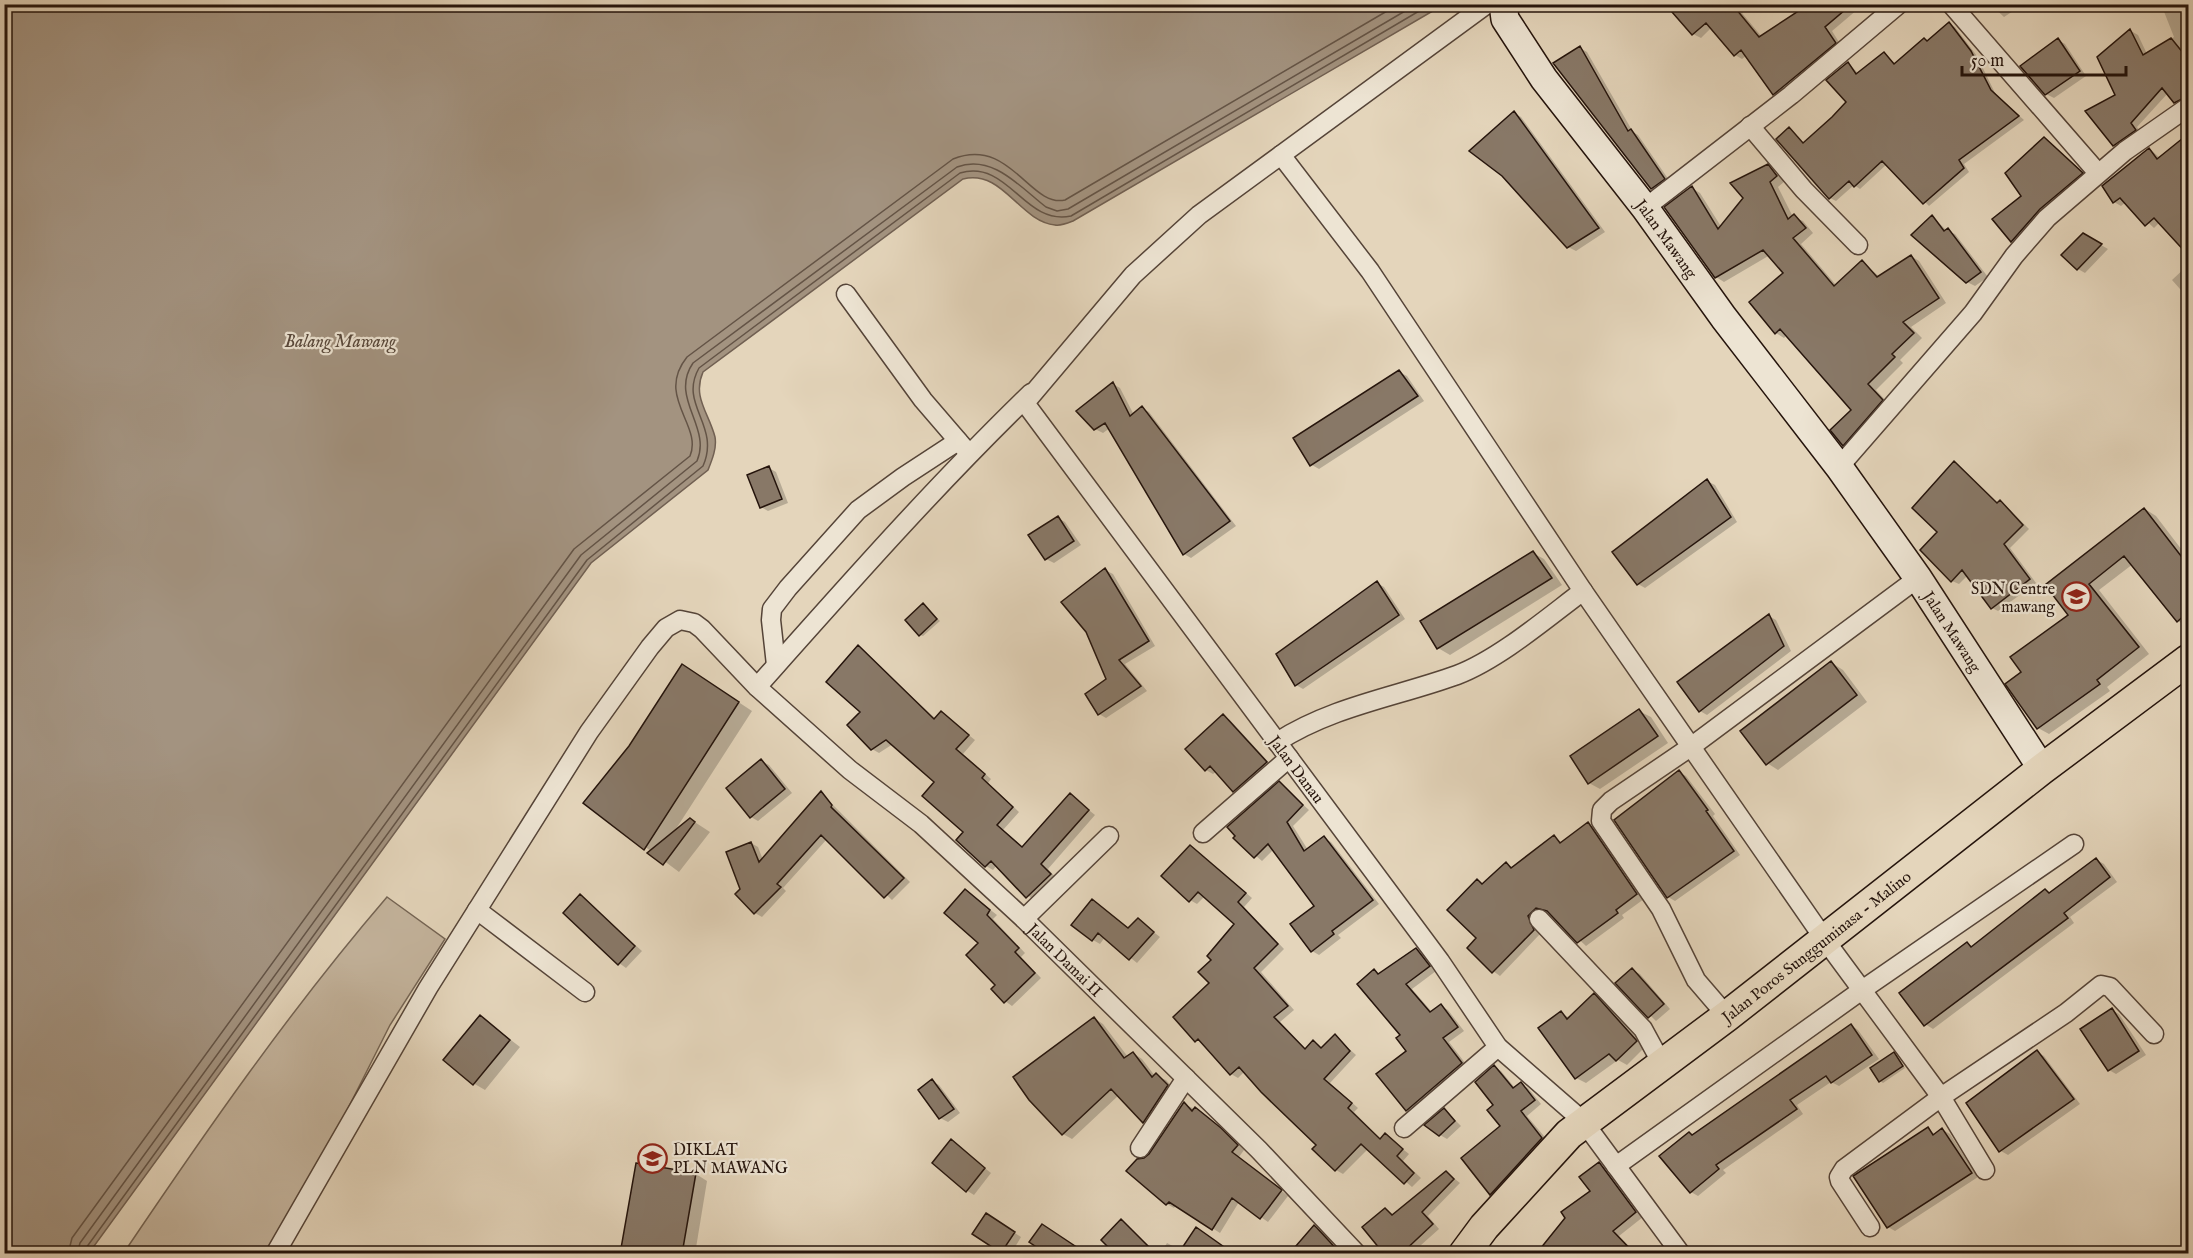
<svg xmlns="http://www.w3.org/2000/svg" width="2193" height="1258" viewBox="0 0 2193 1258" font-family="'IM FELL English',serif">
<style>
.green{fill:#c4b49d;stroke:#746454;stroke-width:1.5}
.water{fill:#a39380;stroke:#716052;stroke-width:1.5}
.shadow{fill:#0003}
.lines{fill:none;stroke-linecap:round;stroke-linejoin:round}
.shore{stroke:#645446;stroke-width:1.5}
.building{fill:#887867;stroke:#25140c;stroke-width:1.5}
.street-casing{stroke:#554438;stroke-width:21}
.secondary-casing{stroke:#25140c;stroke-width:30}
.primary-casing{stroke:#25140c;stroke-width:33}
.street{stroke:#ede4d3;stroke-width:18}
.secondary{stroke:#ede4d3;stroke-width:27}
.primary{stroke:#e4d5bb;stroke-width:30}
.labels{text-anchor:middle;stroke-width:4.5;stroke-linejoin:round;paint-order:stroke}
.street-label{font-size:16px;fill:#25140c;stroke:#ede4d3}
.poi-label{font-size:16px;fill:#25140c;stroke:#ede4d3;text-anchor:end}
.water-label{font-size:18px;font-style:italic;fill:#57473a;stroke:#ede4d3}
</style>
<rect width="100%" height="100%" fill="#e4d5bb"/>
<filter id="stains"><feTurbulence type="fractalNoise" baseFrequency=".00333" numOctaves="4"/><feColorMatrix values="0 0 0 0 .2 0 0 0 0 .09 0 0 0 0 .02 0 0 0 .5 -.17"/></filter>
<radialGradient id="worn" r=".72"><stop offset=".6" stop-color="#630" stop-opacity="0"/><stop offset="1" stop-color="#630" stop-opacity=".3"/></radialGradient>
<path class="green" d="M387,897L445,939L390,1025L322,1160L265,1253L123,1254C206,1131 290,1010 387,897Z"/>
<path class="water" d="M5,4H1443V5L1073,221C1068,223 1061,226 1055,225C1019,221 1003,169 963,179L703,372C692,397 709,413 715,437C717,448 712,460 708,470L591,563L89,1253L5,1254Z"/>
<path class="shadow" d="M1680,4H1752L1742,13L1762,37L1812,4H1864L1832,31L1842,47L1781,98L1774,94L1746,56L1742,59L1735,55L1712,27L1701,38L1693,34L1672,11Z
M1990,4H2024L2004,17Z
M2161,4H2188V103L2183,106L2168,93L2137,127L2142,134L2122,149L2114,145L2117,96L2131,31L2138,35L2147,54L2174,37Z
M1949,24L1955,27L1977,56L1996,95L2024,120L1964,164L1969,172L1929,206L1887,164L1860,189L1854,185L1836,201L1830,198L1789,129L1805,144L1848,102V63L1859,74L1884,54L1896,64L1924,39L1928,42Z
M2058,40L2065,44L2086,76L2054,98L2046,94L2022,66Z
M1580,48L1587,52L1633,132L1638,135L1671,183L1659,193L1652,188Z
M1514,113L1521,117L1605,232L1576,251L1568,247L1503,175Z
M2188,136V253L2160,222L2154,228L2126,202L2121,206L2114,202L2150,149L2160,158Z
M2044,139L2089,177L2019,245L2012,241L1995,220L2023,196Z
M1767,166L1785,181L1778,187L1793,217L1803,221L1813,233L1801,244L1836,285L1862,262L1880,277L1911,256L1919,261L1946,303L1911,327L1922,338L1900,360L1903,363L1876,390L1890,405L1852,449L1844,445L1853,410L1787,335L1784,338L1776,333L1785,273L1770,255L1724,282L1716,277L1692,188L1700,193L1722,228Z
M1933,217L1947,231L1955,234L1988,277L1975,286L1967,282Z
M2084,235L2108,249L2085,273L2078,269Z
M2188,265V298L2172,280Z
M1399,372L1407,376L1424,401L1319,469L1312,465L1295,439Z
M1113,384L1120,388L1134,415L1142,408L1149,412L1236,526L1191,558L1184,554L1110,428L1103,433L1095,429Z
M1954,463L1998,504L2006,506L2029,529L2010,548L2036,583L1998,611L1992,608L1968,575L1959,584L1952,581L1939,532Z
M769,468L776,472L788,503L768,511L761,507Z
M1707,481L1715,485L1737,522L1645,588L1638,584Z
M2145,509L2156,516L2188,558V627L2178,621L2133,564L2099,590L2149,654L2107,687L2110,691L2049,734L2038,728L2023,673L2070,616L2047,585Z
M1058,518L1065,522L1081,545L1054,563L1046,559Z
M1533,553L1544,559L1562,585L1450,655L1438,648Z
M1105,570L1113,574L1155,646L1125,664L1147,691L1106,718L1099,714L1107,679Z
M1377,583L1384,587L1405,619L1303,689L1296,685Z
M926,607L940,621L923,636L920,635Z
M1769,616L1776,620L1791,651L1707,715L1700,711Z
M858,647L936,719L941,713L975,740L963,754L991,779L988,783L1019,812L1003,830L1024,848L1070,795L1095,815L1048,869L1057,879L1034,901L997,865L993,870L986,866L936,782L893,744L879,753L872,749L862,712Z
M1832,663L1843,670L1867,702L1778,770L1767,763Z
M696,674L752,711L674,832L690,819L710,832L679,872L585,802Z
M1639,711L1651,717L1668,743L1600,789L1589,783Z
M1223,716L1230,720L1273,767L1241,795L1217,771L1213,774L1206,770Z
M761,761L769,765L792,793L758,821L751,817Z
M1679,772L1686,776L1715,814L1713,816L1740,855L1675,901L1668,897Z
M1279,783L1309,810L1293,826L1308,850L1324,838L1331,842L1379,904L1338,935L1341,938L1319,955L1312,951L1316,906L1274,849L1262,861L1235,838Z
M821,793L910,882L892,900L827,839L783,888L786,891L762,917L755,913L742,889L751,843L758,847L763,860Z
M1588,824L1595,828L1644,899L1622,915L1624,918L1586,946L1551,913L1544,911L1535,921L1540,934L1500,976L1493,971L1478,938L1477,881L1484,885L1507,864L1514,868L1554,837L1563,843Z
M1197,851L1252,898L1244,907L1284,949L1261,972L1294,1010L1280,1022L1306,1049L1313,1042L1322,1048L1335,1036L1356,1055L1330,1083L1358,1108L1354,1112L1381,1140L1385,1135L1409,1154L1403,1161L1421,1178L1412,1187L1368,1149L1343,1174L1336,1170L1318,1145L1245,1071L1238,1078L1231,1074L1175,1017L1211,983L1213,960L1236,924L1205,896L1197,904L1190,900Z
M2097,860L2104,864L2117,882L2070,917L2074,923L1933,1029L1925,1024L1967,943L1973,947L2045,890L2051,894Z
M966,891L997,915L993,919L1025,953L1021,957L1041,978L1012,1006L1005,1001L981,943Z
M580,896L642,951L626,968L619,963Z
M1093,901L1130,929L1138,920L1160,937L1137,963L1105,937L1100,944L1093,940Z
M1416,949L1423,954L1436,971L1412,989L1432,1012L1441,1006L1448,1010L1464,1031L1449,1042L1469,1068L1414,1114L1407,1110L1378,1074L1408,1051L1374,971L1380,975Z
M1632,970L1640,974L1670,1009L1656,1021L1617,983Z
M1594,995L1603,1000L1645,1047L1627,1065L1618,1060L1586,1083L1576,1078L1561,1013L1570,1018Z
M2112,1010L2119,1014L2146,1055L2116,1074L2109,1070Z
M481,1017L520,1047L485,1090L473,1083Z
M1094,1018L1103,1024L1128,1057L1133,1053L1142,1059L1155,1076L1166,1080L1176,1091L1153,1127L1144,1122L1119,1095L1072,1139L1063,1134Z
M1851,1025L1858,1030L1879,1059L1839,1086L1831,1082L1797,1105L1803,1114L1723,1170L1726,1173L1698,1196L1691,1192L1693,1136Z
M2037,1052L2044,1056L2080,1104L2008,1155L2001,1151Z
M1895,1055L1905,1068L1883,1083L1880,1081Z
M1494,1067L1501,1071L1515,1088L1521,1084L1528,1088L1541,1104L1527,1116L1549,1142L1498,1198L1491,1194L1503,1126L1495,1105Z
M932,1081L939,1085L960,1113L948,1122L940,1118Z
M1184,1104L1203,1113L1228,1134L1244,1150L1239,1157L1288,1196L1268,1222L1239,1202L1220,1233L1176,1205L1174,1208L1167,1204L1145,1160Z
M1445,1110L1461,1126L1447,1139L1440,1135Z
M1928,1129L1936,1135L1943,1130L1950,1134L1978,1177L1895,1231L1888,1227Z
M951,1141L991,1173L974,1195L966,1190Z
M1599,1164L1606,1168L1643,1217L1619,1236L1634,1251L1631,1254H1538L1592,1191Z
M1446,1172L1460,1183L1428,1216L1439,1229L1411,1254H1386V1209L1394,1215Z
M696,1174L707,1181L695,1254H622Z
M994,1219L1021,1237L1011,1254H1004L974,1234Z
M1121,1221L1148,1245L1140,1254Z
M1314,1227L1322,1231L1343,1254H1291Z
M1167,1243L1182,1251L1233,1254H1160Z"/>
<g class="lines">
<path class="shore" d="M68,1254L72,1238L574,549L690,456C703,425 655,397 687,357L953,159C1010,136 1030,208 1065,200L1399,4
M77,1254L80,1243L581,555L697,461C712,427 669,398 693,363L957,167C993,154 1020,187 1046,207L1057,211L1068,209L1417,4
M85,1254L86,1248L587,560L703,466C721,425 678,405 699,368L960,173C1009,159 1024,226 1071,216L1431,4"/>
</g>
<path class="building" d="M1665,4H1732L1759,37L1809,4H1852L1825,27L1836,43L1773,95L1741,50L1734,56L1706,23L1692,35Z
M1949,22L1971,51L1991,90L2019,116L1959,160L1964,168L1923,204L1882,161L1854,187L1849,181L1829,199L1776,139L1789,127L1803,143L1832,117L1846,102L1826,80L1848,62L1856,74L1884,52L1894,64L1924,38L1927,41Z
M2130,29L2143,55L2171,38L2188,59V96L2174,103L2162,88L2131,123L2136,130L2113,146L2085,111L2115,95L2097,57Z
M2058,38L2080,71L2045,95L2020,66Z
M1580,46L1628,131L1631,129L1665,179L1651,189L1553,63Z
M1514,111L1599,228L1567,248L1502,176L1469,151Z
M2188,134V255L2154,218L2145,226L2120,198L2113,203L2102,186L2149,148L2157,159Z
M2044,137L2083,173L2040,209L2011,242L1992,219L2021,196L2005,173Z
M1768,164L1777,176L1770,182L1788,219L1794,214L1806,228L1793,238L1834,286L1862,260L1877,277L1911,255L1939,298L1903,322L1914,333L1892,354L1895,357L1868,384L1883,400L1843,446L1830,430L1851,410L1780,329L1775,334L1749,302L1783,273L1763,250L1715,278L1664,207L1692,186L1718,229L1743,198L1730,183Z
M1932,215L1944,231L1948,228L1981,272L1966,283L1911,235Z
M2083,233L2102,244L2077,270L2061,255Z
M1399,370L1418,396L1310,466L1293,438Z
M1113,382L1130,416L1142,406L1230,521L1183,555L1105,423L1094,430L1076,411Z
M1954,461L1997,503L2000,500L2023,525L2004,544L2030,579L1991,609L1962,570L1951,582L1920,550L1937,532L1912,508Z
M769,466L782,499L760,508L747,475Z
M1707,479L1731,517L1637,585L1612,552Z
M2144,508L2188,565V612L2177,622L2124,556L2089,584L2139,647L2097,680L2100,684L2037,729L2005,684L2021,672L2010,657L2068,615L2045,585Z
M1058,516L1074,541L1045,560L1028,535Z
M1533,551L1552,578L1437,649L1420,621Z
M1105,568L1149,641L1119,660L1141,686L1098,715L1085,694L1106,679L1086,632L1061,602Z
M1377,581L1399,615L1295,686L1276,654Z
M923,603L937,619L919,636L905,620Z
M1769,614L1784,646L1699,712L1677,682Z
M858,645L934,719L941,711L969,735L956,749L985,774L982,778L1013,807L997,825L1022,847L1070,793L1089,810L1041,864L1051,874L1026,898L991,861L985,867L956,840L963,832L922,796L934,782L886,740L871,750L847,725L860,712L826,682Z
M1831,661L1857,695L1766,765L1740,731Z
M682,664L739,702L644,850L583,803L629,746Z
M1639,709L1658,736L1588,784L1570,756Z
M1223,714L1267,762L1233,792L1210,766L1205,771L1185,749Z
M761,759L785,789L750,818L726,788Z
M1679,770L1708,810L1706,811L1734,851L1667,898L1614,820Z
M1279,781L1303,805L1287,822L1304,851L1324,836L1373,900L1332,931L1334,934L1311,952L1290,924L1314,906L1268,844L1254,858L1233,838L1235,836L1227,827Z
M821,791L832,805L831,807L904,878L884,898L821,835L777,884L781,887L754,914L735,894L740,889L726,852L751,842L759,862Z
M690,818L695,822L663,865L647,853Z
M1588,822L1637,894L1616,910L1618,913L1577,943L1547,911L1536,908L1528,916L1534,930L1492,973L1467,948L1476,938L1447,910L1477,879L1482,884L1506,862L1511,868L1554,835L1560,843Z
M1190,845L1246,893L1238,902L1278,944L1254,968L1288,1006L1274,1017L1305,1049L1313,1040L1321,1048L1335,1034L1350,1051L1324,1079L1352,1103L1348,1108L1380,1139L1385,1133L1403,1149L1397,1156L1414,1173L1404,1184L1361,1144L1335,1171L1312,1149L1316,1145L1261,1092L1239,1067L1230,1075L1198,1039L1195,1042L1173,1017L1209,983L1198,972L1211,960L1207,956L1234,924L1198,892L1189,902L1161,876Z
M2096,858L2110,877L2064,913L2068,918L1924,1026L1899,993L1967,942L1971,947L2045,889L2049,893Z
M965,889L990,910L987,915L1019,948L1015,952L1035,973L1004,1003L991,989L995,985L966,955L978,943L944,913Z
M580,894L635,946L618,965L563,913Z
M1092,899L1128,928L1138,918L1154,932L1129,960L1098,933L1092,941L1071,925Z
M1416,948L1430,966L1406,984L1430,1012L1441,1004L1458,1027L1443,1038L1462,1063L1406,1111L1376,1074L1406,1051L1396,1038L1400,1035L1357,984L1374,969L1378,974Z
M1632,968L1664,1004L1648,1018L1615,983Z
M1594,993L1637,1041L1616,1061L1609,1054L1575,1079L1538,1028L1561,1011L1567,1019Z
M2112,1008L2139,1051L2108,1071L2080,1029Z
M480,1015L510,1040L473,1085L443,1060Z
M1094,1017L1124,1058L1133,1052L1152,1077L1156,1073L1168,1085L1143,1123L1111,1089L1062,1135L1029,1100L1013,1077Z
M1851,1024L1872,1055L1831,1083L1826,1076L1790,1100L1797,1109L1716,1165L1719,1169L1690,1193L1659,1156L1689,1132L1692,1135Z
M2037,1050L2074,1099L1999,1152L1966,1103Z
M1894,1052L1903,1066L1879,1082L1870,1068Z
M1494,1065L1513,1088L1521,1082L1535,1100L1521,1111L1542,1138L1490,1195L1461,1158L1500,1126L1487,1110L1493,1105L1475,1082Z
M932,1079L954,1109L939,1119L918,1090Z
M1184,1102L1192,1111L1195,1107L1221,1128L1238,1145L1232,1152L1282,1190L1260,1219L1232,1198L1212,1230L1169,1202L1166,1205L1126,1171L1137,1159L1144,1158L1149,1154Z
M1444,1108L1455,1121L1439,1136L1424,1125Z
M1928,1127L1933,1135L1942,1128L1972,1173L1887,1228L1853,1176Z
M951,1139L985,1168L966,1192L932,1163Z
M1599,1162L1636,1212L1613,1231L1635,1254H1536L1565,1218L1561,1212L1590,1191L1579,1177Z
M636,1163L696,1173L682,1254H620Z
M1446,1171L1454,1179L1422,1212L1433,1224L1401,1254H1384L1362,1227L1385,1208L1392,1215Z
M986,1213L1015,1232L1001,1253L972,1234Z
M1121,1219L1156,1254H1115L1101,1240Z
M1042,1224L1087,1254H1047L1029,1242Z
M1314,1225L1317,1228L1341,1254H1289Z
M1196,1227L1234,1254H1178Z"/>
<g class="lines">
<defs>
<g id="street">
<path d="M1951,4L2098,173"/>
<path d="M1750,126L1804,190L1858,245"/>
<path d="M1281,155L1487,4"/>
<path d="M1645,208L1791,95L1899,4"/>
<path d="M846,294L923,400L966,450"/>
<path d="M1839,467L1973,313L2014,256L2047,218L2125,151L2188,107"/>
<path d="M776,665L771,620L772,609L788,588L858,510L903,477L958,441"/>
<path id="s1" d="M757,687L850,770L921,824L1024,919L1259,1150L1357,1254"/>
<path d="M1277,742C1333,706 1396,697 1457,675C1499,659 1547,618 1583,591"/>
<path d="M1203,833L1289,758"/>
<path d="M477,910L585,992"/>
<path d="M1024,919L1109,836"/>
<path d="M1539,919L1643,1029L1662,1064"/>
<path d="M1727,1016L1696,980L1661,909L1601,821L1602,810L1611,801L1692,746L1918,578"/>
<path d="M1404,1128L1498,1047"/>
<path d="M1140,1148L1186,1078"/>
<path d="M1616,1166L1862,990L2074,844"/>
<path d="M1870,1227L1840,1181L1839,1177L1844,1169L1941,1097L2066,1013L2101,985L2110,987L2154,1034"/>
<path d="M275,1254L428,988L589,732L650,647L666,628L680,620L694,623L702,629L757,687C846,587 934,487 1031,393"/>
<path d="M1681,1254L1583,1121L1498,1047L1440,961L1025,403L1133,275L1199,215L1281,155L1370,271L1583,591L1825,940L1941,1097L1985,1170"/>
</g>
<g id="secondary">
<path id="s2" d="M1503,4L1505,19L1544,79L1645,208L1724,318L1839,467L1918,578L2042,769"/>
</g>
<g id="primary">
<path id="s3" d="M1464,1254L1484,1227L1569,1134L1727,1016L2042,769L2188,660"/>
</g>
</defs>
<use href="#street" class="street-casing"/>
<use href="#secondary" class="secondary-casing"/>
<use href="#primary" class="primary-casing"/>
<use href="#street" class="street"/>
<use href="#secondary" class="secondary"/>
<use href="#primary" class="primary"/>
</g>
<defs>
<symbol id="school-ring" viewBox="-11 -11 22 22"><circle r="9.5" fill="#ede4d3" stroke="#8f2418" stroke-width="1.5"/><path d="M0-5L7-2L0 1L-7-2ZM-4 1L0 2.5L4 1V4Q0 6-4 4Z" fill="#8f2418"/></symbol>
</defs>
<g fill-rule="evenodd">
<use href="#school-ring" x="2060" y="580" width="33" height="33"/>
<use href="#school-ring" x="636" y="1142" width="33" height="33"/>
</g>
<g class="labels">
<g class="street-label">
<text dy="6" stroke="none"><textPath href="#s2" startOffset="288">Jalan Mawang</textPath></text>
<text dy="6" stroke="none"><textPath href="#s2" startOffset="774">Jalan Mawang</textPath></text>
<text transform="translate(1297 769) rotate(53)" y="6">Jalan Danau</text>
<text dy="6" stroke="none"><textPath href="#s3" startOffset="470">Jalan Poros Sungguminasa - Malino</textPath></text>
<text dy="6" stroke="none"><textPath href="#s1" startOffset="412">Jalan Damai II</textPath></text>
</g>
<g class="poi-label">
<text x="2055" y="594">SDN Centre<tspan x="2055" dy="18">mawang</tspan></text>
<text x="673" y="1155" text-anchor="start">DIKLAT<tspan x="673" dy="18">PLN MAWANG</tspan></text>
</g>
<g class="water-label">
<text x="340" y="347">Balang Mawang</text>
</g>
</g>
<rect width="2193" height="1258" fill="none" stroke="#e4d5bb" stroke-width="24"/>
<rect x="6" y="6" width="2181" height="1246" fill="none" stroke="#25140c" stroke-width="3"/>
<rect x="12" y="12" width="2169" height="1234" fill="none" stroke="#25140c" stroke-width="1.5"/>
<path d="M1962 66v9h164v-9" fill="none" stroke="#25140c" stroke-width="3"/>
<text x="1971" y="66" font-size="18" fill="#25140c" stroke="#ede4d3" stroke-width="4.5" paint-order="stroke">50 m</text>
<rect width="100%" height="100%" filter="url(#stains)"/>
<rect width="100%" height="100%" fill="url(#worn)"/>
</svg>
